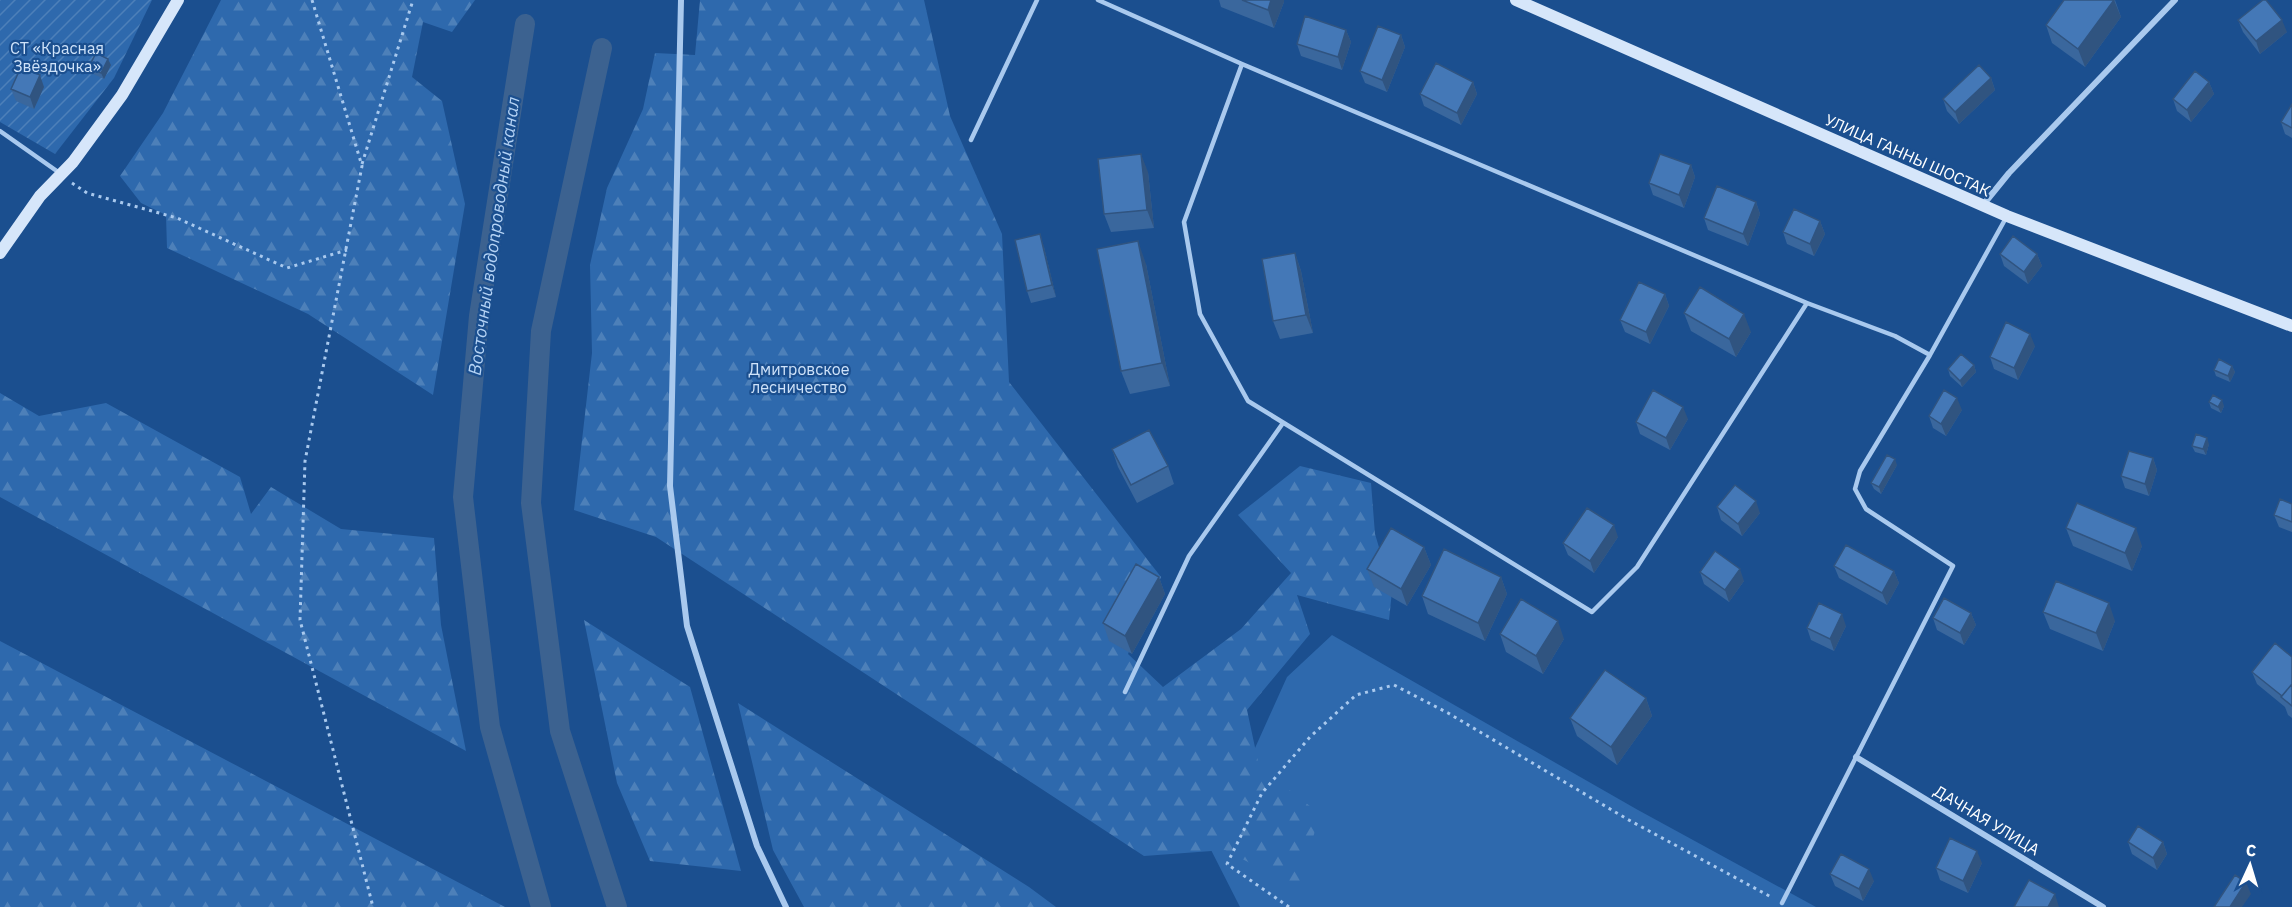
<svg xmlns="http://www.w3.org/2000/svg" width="2292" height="907" viewBox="0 0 2292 907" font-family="'IBM Plex Sans',sans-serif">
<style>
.green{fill:#2e69ad}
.forest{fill:url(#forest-firs)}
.garden{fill:url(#garden-furrows)}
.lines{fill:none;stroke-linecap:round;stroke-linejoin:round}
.canal{stroke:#3c6290;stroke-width:20}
.path{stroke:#a9c9ee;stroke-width:3;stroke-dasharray:3 4.5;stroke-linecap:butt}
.service{stroke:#a9c9ee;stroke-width:4.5}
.minor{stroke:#a9c9ee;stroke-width:6}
.secondary{stroke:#d6e6fa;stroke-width:12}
.wall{fill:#3a679d}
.shaded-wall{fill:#305480}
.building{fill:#4478b7;stroke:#305480;stroke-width:1.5}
.labels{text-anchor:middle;stroke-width:4.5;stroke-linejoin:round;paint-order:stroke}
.park-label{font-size:16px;fill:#cfe3fa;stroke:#1b4f8f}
.street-label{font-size:16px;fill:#fff;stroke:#1b4f8f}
.water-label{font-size:18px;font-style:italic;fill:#b5d3f5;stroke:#1b4f8f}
</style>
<defs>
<pattern id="forest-firs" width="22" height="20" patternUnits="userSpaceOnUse" patternTransform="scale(1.5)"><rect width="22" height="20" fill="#2e69ad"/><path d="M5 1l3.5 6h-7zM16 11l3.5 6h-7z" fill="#4d80b9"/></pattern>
<pattern id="garden-furrows" width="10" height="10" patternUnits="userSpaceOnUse" patternTransform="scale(1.5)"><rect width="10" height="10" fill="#2e69ad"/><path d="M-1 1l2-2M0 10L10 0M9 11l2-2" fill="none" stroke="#4d80b9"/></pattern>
</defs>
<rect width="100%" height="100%" fill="#1b4f8f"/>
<path class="green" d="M1332,635L1638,810L1816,907H1240L1210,848L1287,677Z"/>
<path class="forest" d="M221,0H475L452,32L423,22L412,77L442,101L465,204L433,395L308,314L167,248L166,215L141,203L120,176L163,113Z
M700,0H924L950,116L1002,234L1009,382L1161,577L1128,654L1163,687L1241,629L1291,573L1238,515L1300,466L1371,483L1375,534L1392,591L1389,620L1297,595L1310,634L1247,710L1259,766L1320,814L1298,888L1225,850L1144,856L656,537L574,510L592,353L590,265L607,188L643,109L655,53L695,55Z
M0,393L39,416L106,403L240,477L251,514L271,487L341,529L434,538L441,625L466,751L0,497Z
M584,620L690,687L741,871L650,861L617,783Z
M0,641L505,907H0Z
M738,703L1029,887L1056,907H804L773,850Z"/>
<path class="garden" d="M0,0H152L114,78L55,154L0,122Z"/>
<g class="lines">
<path class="canal" d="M525,24L479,316L463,497L490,727L541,907
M602,48L541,331L531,503L560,731L617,907"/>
<path class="path" d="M312,0L362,166L305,461L300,620L373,907
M362,164L413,0
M72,183L87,193L177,218L287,268L347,250
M1289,907L1227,864L1262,793L1310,737L1356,695L1394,685L1448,713L1627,819L1773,898"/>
<path class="service" d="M1098,0L1242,64L1807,303L1895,336L1930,355
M1242,64L1184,222L1200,314L1248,401L1592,612L1637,567L1807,303
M0,131L61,174
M971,140L1037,0
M1125,692L1189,556L1283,423
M1782,903L1953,566L1866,509L1855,489L1860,471L1930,355L2007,216"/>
<path class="minor" d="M681,0L670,486L687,626L757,846L786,907
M1983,205L2009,173L2175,0
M1856,757L2103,907"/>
<path class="secondary" d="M1516,0L2007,216L2292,326
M0,253L40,196L73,162L122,95L178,0"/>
</g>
<path class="wall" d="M1219,0H1284V2L1274,28L1221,7Z
M2064,0H2115L2121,17L2085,67L2052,43L2046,25Z
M2238,20L2287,32L2260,54L2243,32Z
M1346,30L1351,42L1342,70L1301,56L1297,44Z
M1401,35L1405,47L1387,92L1365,83L1360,71Z
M111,65L104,79L91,73L89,67Z
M1991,78L1995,90L1959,124L1947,111L1943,99Z
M1473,82L1477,94L1461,125L1424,106L1420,94Z
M2209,82L2214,94L2191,122L2177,111L2173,99Z
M44,87L34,109L16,101L11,89Z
M2292,104V138L2285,134L2281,122Z
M1691,165L1695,177L1684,208L1653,195L1649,183Z
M1148,172L1154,228L1111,232L1104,214Z
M1756,202L1760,214L1748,246L1708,230L1704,218Z
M1820,221L1825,234L1814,256L1787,244L1783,232Z
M1044,247L1056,297L1031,303L1027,291Z
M1295,253L1301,271L1313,333L1280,339L1273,321Z
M2000,254H2037L2042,266L2028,284L2004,266Z
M1146,264L1170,386L1130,394L1121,371Z
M1665,294L1669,306L1650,344L1625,332L1620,320Z
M1684,313L1751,332L1736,357L1691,331Z
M2035,346L2018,380L1994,369L1990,357Z
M1974,365L1976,372L1962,387L1950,376L1948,369Z
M2232,366L2235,372L2230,382L2216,376L2214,370Z
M2209,402L2224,406L2221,413L2211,408Z
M1962,410L1946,436L1933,428L1929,416Z
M1688,419L1670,450L1640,434L1636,422Z
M2209,444L2206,455L2195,452L2192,446Z
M1112,449L1168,466L1174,484L1137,503L1118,467Z
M2153,458L2157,470L2149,496L2125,488L2121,476Z
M1897,465L1881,494L1874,489L1871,483Z
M2292,504V532L2279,527L2274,515Z
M1717,507L1760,513L1742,536L1721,520Z
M2066,528L2142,546L2132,571L2073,546Z
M1618,537L1594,573L1568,555L1563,543Z
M1424,547L1431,565L1407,606L1374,587L1367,569Z
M1834,566L1894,571L1899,583L1887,605L1839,578Z
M1700,572L1744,581L1729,602L1704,584Z
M1159,577L1165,594L1132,654L1109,641L1103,623Z
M1501,577L1507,594L1485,641L1428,614L1422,596Z
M2043,612L2115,621L2103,651L2050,629Z
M1971,613L1976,625L1964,645L1937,630L1933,618Z
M1846,626L1834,651L1811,640L1807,628Z
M1500,634L1564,639L1543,674L1506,652Z
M2292,657V718L2288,715L2285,707L2257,684L2252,672Z
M1646,698L1652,716L1617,765L1577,736L1570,718Z
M2128,842H2163L2167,854L2157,870L2132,854Z
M1982,863L1968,893L1940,880L1936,868Z
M1830,874L1874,881L1863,901L1835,886Z"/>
<path class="shaded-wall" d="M1271,0H1284V2L1274,28L1268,10Z
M2114,0L2121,17L2085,67L2078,49Z
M2282,20L2287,32L2260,54L2256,41Z
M1346,30L1351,42L1342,70L1338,57Z
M1401,35L1405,47L1387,92L1382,80Z
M108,59L111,65L104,79L101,73Z
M40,75L44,87L34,109L30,97Z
M1991,78L1995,90L1959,124L1955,112Z
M1473,82L1477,94L1461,125L1457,113Z
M2209,82L2214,94L2191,122L2187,110Z
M1141,154L1148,172L1154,228L1147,210Z
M1691,165L1695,177L1684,208L1679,195Z
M1756,202L1760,214L1748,246L1743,234Z
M1820,221L1825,234L1814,256L1810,244Z
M1040,234L1044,247L1056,297L1052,285Z
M1138,241L1146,264L1170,386L1162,363Z
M1295,253L1301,271L1313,333L1306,315Z
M2037,254L2042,266L2028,284L2024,272Z
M1665,294L1669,306L1650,344L1646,332Z
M1744,314L1751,332L1736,357L1729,339Z
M2030,334L2035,346L2018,380L2014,368Z
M1974,365L1976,372L1962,387L1960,381Z
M2232,366L2235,372L2230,382L2228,376Z
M1957,398L1962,410L1946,436L1941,424Z
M2222,400L2224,406L2221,413L2218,407Z
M1683,407L1688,419L1670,450L1666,438Z
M2207,438L2209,444L2206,455L2203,449Z
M2153,458L2157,470L2149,496L2145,484Z
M1895,459L1897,465L1881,494L1879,487Z
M1756,501L1760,513L1742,536L1738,524Z
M1614,525L1618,537L1594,573L1590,561Z
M2136,528L2142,546L2132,571L2125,553Z
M1424,547L1431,565L1407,606L1401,589Z
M1740,569L1744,581L1729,602L1725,590Z
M1894,571L1899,583L1887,605L1882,593Z
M1159,577L1165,594L1132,654L1125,636Z
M1501,577L1507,594L1485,641L1478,623Z
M2109,603L2115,621L2103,651L2096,633Z
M1971,613L1976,625L1964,645L1960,633Z
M1842,614L1846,626L1834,651L1830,639Z
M1558,621L1564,639L1543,674L1536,656Z
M1646,698L1652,716L1617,765L1611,747Z
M2163,842L2167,854L2157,870L2153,858Z
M1977,851L1982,863L1968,893L1963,881Z
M1869,869L1874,881L1863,901L1859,889Z
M2246,882L2251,894L2242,907H2230Z
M2055,894L2059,907H2048Z"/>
<path class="building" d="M1242,0H1271L1268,10Z
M2064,0H2114L2078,49L2046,25Z
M2263,0H2266L2282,20L2256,41L2238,20Z
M1305,16L1346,30L1338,57L1297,44Z
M1378,26L1401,35L1382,80L1360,71Z
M96,53L108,59L101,73L89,67Z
M1436,63L1473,82L1457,113L1420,94Z
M1979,65L1991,78L1955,112L1943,99Z
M21,67L40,75L30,97L11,89Z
M2195,71L2209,82L2187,110L2173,99Z
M2292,104V128L2281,122Z
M1141,154L1147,210L1104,214L1098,159Z
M1660,154L1691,165L1679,195L1649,183Z
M1717,186L1756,202L1743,234L1704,218Z
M1794,209L1820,221L1810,244L1783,232Z
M1040,234L1052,285L1027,291L1015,240Z
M2013,236L2037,254L2024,272L2000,254Z
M1138,241L1162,363L1121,371L1097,249Z
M1295,253L1306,315L1273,321L1262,259Z
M1639,282L1665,294L1646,332L1620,320Z
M1700,287L1744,314L1729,339L1684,313Z
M2006,322L2030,334L2014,368L1990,357Z
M1961,354L1974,365L1960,381L1948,369Z
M2219,359L2232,366L2228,376L2214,370Z
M1653,390L1683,407L1666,438L1636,422Z
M1944,390L1957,398L1941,424L1929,416Z
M2213,395L2222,400L2218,407L2209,402Z
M1149,430L1168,466L1131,485L1112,449Z
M2196,434L2207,438L2203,449L2192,446Z
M2129,451L2153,458L2145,484L2121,476Z
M1887,455L1895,459L1879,487L1871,483Z
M1735,485L1756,501L1738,524L1717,507Z
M2280,499L2292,504V522L2274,515Z
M2077,503L2136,528L2125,553L2066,528Z
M1587,508L1614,525L1590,561L1563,543Z
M1391,528L1424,547L1401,589L1367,569Z
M1846,545L1894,571L1882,593L1834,566Z
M1444,549L1501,577L1478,623L1422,596Z
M1715,551L1740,569L1725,590L1700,572Z
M1136,564L1159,577L1125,636L1103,623Z
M2056,581L2109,603L2096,633L2043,612Z
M1944,598L1971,613L1960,633L1933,618Z
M1521,599L1558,621L1536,656L1500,634Z
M1819,603L1842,614L1830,639L1807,628Z
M2275,643L2292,657V684L2282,696L2252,672Z
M1605,670L1646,698L1611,747L1570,718Z
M2292,684V706L2281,697Z
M2138,826L2163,842L2153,858L2128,842Z
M1950,838L1977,851L1963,881L1936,868Z
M1841,854L1869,869L1859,889L1830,874Z
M2235,875L2246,882L2230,907H2214Z
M2029,880L2055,894L2048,907H2014Z"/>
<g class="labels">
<g class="park-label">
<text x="57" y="54">СТ «Красная<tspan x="57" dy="18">Звёздочка»</tspan></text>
<text x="799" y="375">Дмитровское<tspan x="799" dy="18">лесничество</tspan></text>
</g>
<g class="street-label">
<text transform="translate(1908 155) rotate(24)" y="6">УЛИЦА ГАННЫ ШОСТАК</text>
<text transform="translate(1987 820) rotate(31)" y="6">ДАЧНАЯ УЛИЦА</text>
</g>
<g class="water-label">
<text transform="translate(494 236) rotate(-82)" y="6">Восточный водопроводный канал</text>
</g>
</g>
<g transform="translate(2250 865) rotate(4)" stroke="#1b4f8f" stroke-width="4.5" paint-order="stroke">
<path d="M0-4.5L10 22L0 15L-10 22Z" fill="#ffffff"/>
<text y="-9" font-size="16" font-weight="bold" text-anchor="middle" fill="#ffffff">С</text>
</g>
</svg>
